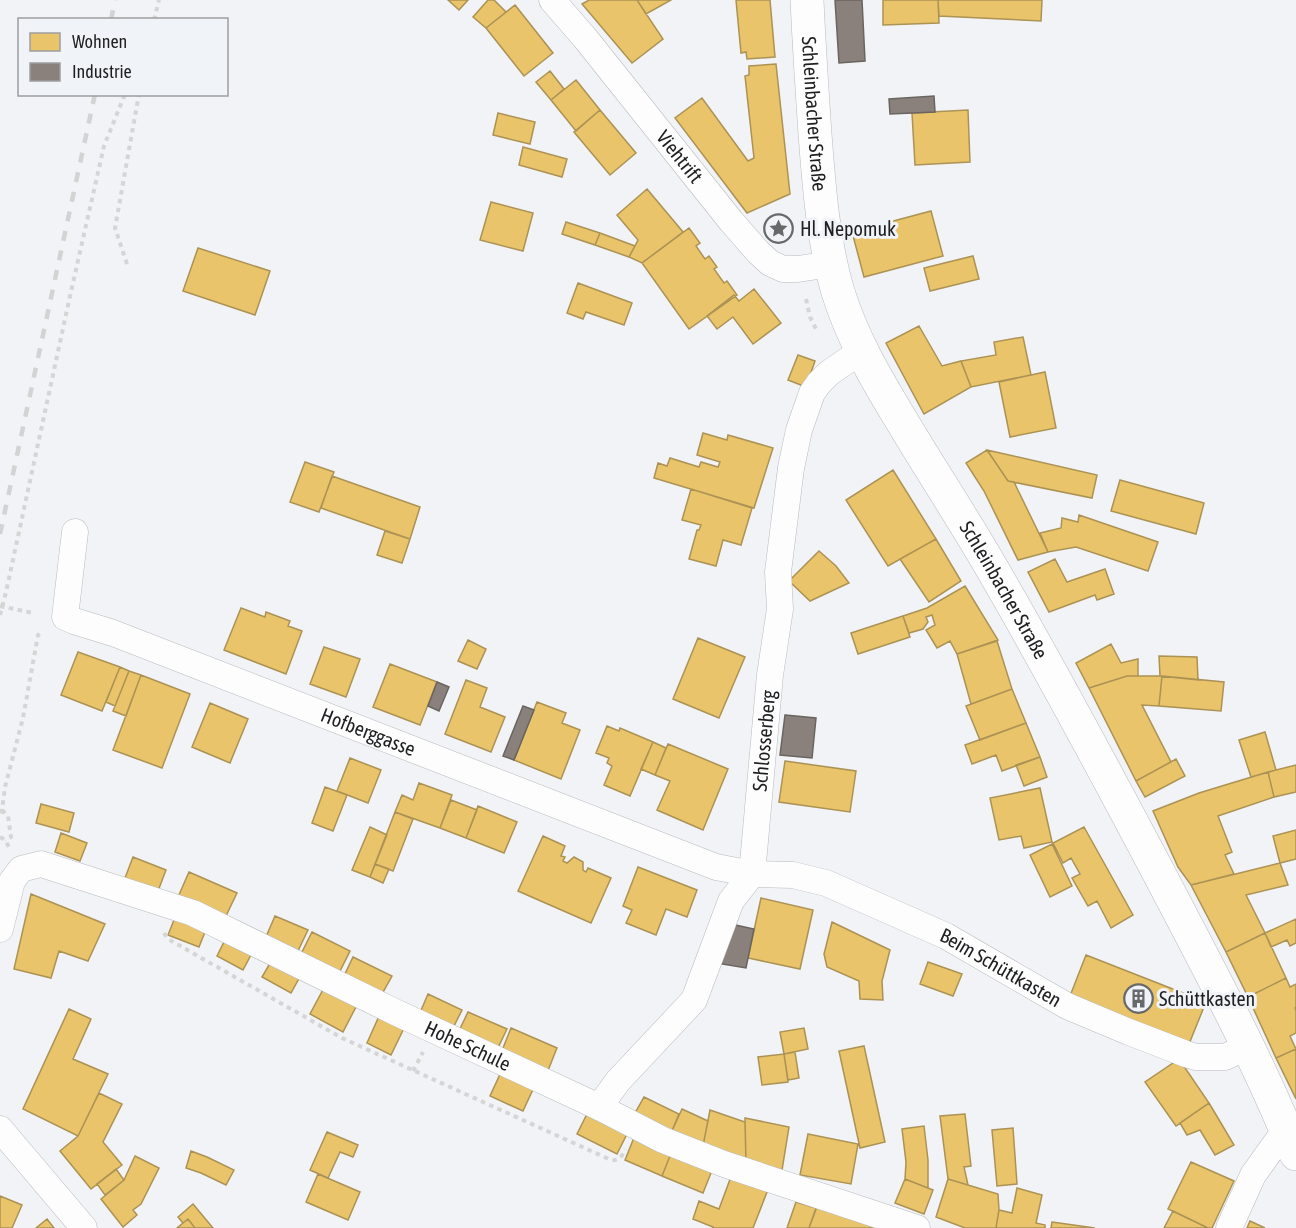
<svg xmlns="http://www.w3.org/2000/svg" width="1296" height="1228" viewBox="0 0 1296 1228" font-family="'Asap Condensed',sans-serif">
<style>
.homes{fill:#e9c46a;stroke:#ac9254;stroke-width:1.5}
.industry{fill:#8a817c;stroke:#6a6460;stroke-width:1.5}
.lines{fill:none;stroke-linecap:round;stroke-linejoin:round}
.minor-casing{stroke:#b8babc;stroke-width:27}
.secondary-casing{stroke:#b8babc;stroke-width:34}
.path{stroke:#d5d5d6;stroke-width:4;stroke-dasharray:4.5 4.5;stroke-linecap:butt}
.minor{stroke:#fdfdfe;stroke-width:26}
.secondary{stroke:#fdfdfe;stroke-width:33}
.rail{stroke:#d2d3d3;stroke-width:4.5;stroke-dasharray:10 10;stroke-linecap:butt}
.path-bridge{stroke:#d5d5d6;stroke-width:4;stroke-dasharray:4.5 4.5;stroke-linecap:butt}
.labels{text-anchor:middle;stroke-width:6;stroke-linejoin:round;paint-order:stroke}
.street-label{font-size:20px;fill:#1e1f20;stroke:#f0f3f7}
.poi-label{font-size:20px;fill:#1e1f20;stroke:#f0f3f7;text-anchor:start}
</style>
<rect width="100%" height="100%" fill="#f1f3f6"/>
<path class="homes" d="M448,0H468L459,10Z
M488,0H494L506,12L486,28L473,17Z
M589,0H637L663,39L632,63L582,4Z
M637,0H671L646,14Z
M736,0H770L775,57L747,59L746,52L741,53Z
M883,0H938L939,23L883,25Z
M938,0H1042L1041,21L939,16Z
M515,5L553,53L524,76L486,28Z
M776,64L790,194L747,213L675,118L702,98L748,161L754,158L745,76L749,75V66Z
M550,71L564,89L551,100L536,82Z
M576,80L600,110L576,131L551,100Z
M600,110L636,153L610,175L574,132Z
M968,110L970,162L915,165L912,113Z
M498,113L535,122L530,144L493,135Z
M523,147L567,159L562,177L519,165Z
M647,189L683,232L642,263L629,257L638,240L617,215Z
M491,202L533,213L523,251L480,240Z
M931,211L943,256L864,277L852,232Z
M566,222L600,233L595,245L562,234Z
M689,228L700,243L696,246L705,259L709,256L717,267L714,269L724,283L727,281L737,295L689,329L642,263Z
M600,233L635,246L629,257L595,245Z
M198,248L270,271L255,315L183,291Z
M973,256L979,279L930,291L924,268Z
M578,283L632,303L624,325L586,312L583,319L567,313Z
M754,289L781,323L753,344L733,317L717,329L707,316L734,295L739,301Z
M919,326L942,366L961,361L971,387L924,414L886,343Z
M1023,337L1031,375L971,387L961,361L996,355L994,342Z
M798,355L815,361L806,387L788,380Z
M1045,372L1056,428L1010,437L999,382Z
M703,433L727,440L728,435L773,448L754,508L654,478L658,463L667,466L670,458L699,467L701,462L718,467L720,462L697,455Z
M987,450L1097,475L1092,498L1008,481Z
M987,450L1008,481L1014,482L1048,552L1018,560L984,491L966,463Z
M305,462L334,472L319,512L290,502Z
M893,470L936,539L888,566L846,500Z
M332,476L420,507L410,539L321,508Z
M1120,480L1204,503L1196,534L1111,511Z
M691,489L752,508L741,545L723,540L716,566L689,559L697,530H699L701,525L682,520Z
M1079,515L1158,542L1148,571L1076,547L1048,552L1040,533L1061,528L1062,518L1078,522Z
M385,531L410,539L402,563L377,555Z
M936,539L961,581L929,602L900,559Z
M819,551L836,566L849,583L810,601L789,581Z
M1055,559L1067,582L1105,569L1114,594L1097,600L1095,595L1049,612L1028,572Z
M965,586L998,640L957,654L950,641L937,648L926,630L935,625L932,615L926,617L928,622L923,629L909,633L903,616L927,608Z
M241,608L265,617L266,612L290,621L288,626L302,631L286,674L224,650Z
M903,616L910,637L858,654L851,633Z
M698,638L745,657L719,718L673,699Z
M468,640L486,649L477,669L458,661Z
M997,641L1012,689L971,704L957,654Z
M1111,644L1121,663L1138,659V676H1127L1089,688L1076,663Z
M324,647L360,659L346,697L310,684Z
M78,652L120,667L102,711L61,695Z
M1159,656L1197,657L1198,680L1160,676Z
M390,664L437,682L420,725L373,707Z
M120,667L129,671L115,706L106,702Z
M129,671L141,675L126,716L113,711Z
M141,675L190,694L162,768L113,750Z
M1127,676H1162L1159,706L1142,705L1171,762L1136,781L1089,688Z
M1162,676L1224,682L1221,711L1159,706Z
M466,680L487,688L480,707L505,717L491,752L445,734Z
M1012,689L1026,723L980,740L966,706Z
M537,702L566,713L562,723L580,730L561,779L514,760Z
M210,703L248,719L230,763L192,747Z
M1026,723L1040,757L1002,771L996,755L972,764L965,745Z
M607,726L619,731L620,728L653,742L630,796L604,785L612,766L607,763L609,758L596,753Z
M1265,732L1276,770L1251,777L1239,740Z
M653,742L666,748L655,775L641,769Z
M668,744L728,769L703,830L657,810L670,781L655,775Z
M1040,757L1047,777L1024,786L1016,765Z
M350,758L381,770L368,803L337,791Z
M1176,759L1185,776L1145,797L1136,781Z
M785,761L856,771L850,812L779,802Z
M1296,765V792L1274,797L1268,772Z
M1268,772L1274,797L1218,816L1232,852L1225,855L1234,874L1191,885L1178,867L1153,811L1199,793Z
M419,783L452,795L440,828L395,812L402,795L413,800Z
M325,787L347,795L333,831L312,823Z
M1040,788L1052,842L1024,848L1021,836L999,840L990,798Z
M451,800L477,810L466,838L440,828Z
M41,804L74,813L69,832L36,823Z
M478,806L517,822L504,853L466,838Z
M395,812L413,819L393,871L375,864Z
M370,827L387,835L370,877L352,870Z
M1084,827L1133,915L1111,928L1097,901L1088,906L1072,878L1080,874L1071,858L1063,863L1053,843Z
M1296,830V859L1280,863L1273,836Z
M61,833L87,843L80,861L55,852Z
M543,836L565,846L561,856L565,857L563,861L567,863L574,857L583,862V870L586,872L588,868L611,878L591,923L518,891Z
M1052,844L1072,886L1050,897L1030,855Z
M133,857L166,870L158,891L125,878Z
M1280,863L1288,885L1246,895L1265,933L1226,952L1191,885Z
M375,864L389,869L383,883L370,877Z
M638,867L697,890L687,917L666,909L656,935L626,923L632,910L623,906Z
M189,872L237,893L225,918L178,897Z
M31,894L105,924L88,961L59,951L51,978L14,969Z
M761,898L813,910L800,969L748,958Z
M176,915L207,927L199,947L168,935Z
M275,916L308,930L297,953L265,939Z
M1296,919V943L1290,946L1287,940L1271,947L1265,933Z
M832,922L890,950L882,981L883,1000L860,999L859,981L827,967L824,954Z
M312,932L350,951L339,973L301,954Z
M1265,933L1286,978L1248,997L1226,952Z
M226,938L253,951L243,970L217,956Z
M1086,955L1206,1002L1189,1044L1070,996Z
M353,957L392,976L382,994L344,976Z
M273,958L302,973L291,993L262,977Z
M928,962L962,974L953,996L920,984Z
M1286,978L1290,987L1296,984V1007L1295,1008L1296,1011V1033L1290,1036L1296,1049L1276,1058L1248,997Z
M325,986L358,1003L343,1032L310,1014Z
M428,994L462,1010L452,1030L419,1015Z
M69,1009L91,1019L73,1059L108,1074L78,1136L23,1109Z
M468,1012L507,1029L496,1052L457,1035Z
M380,1014L405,1026L391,1055L367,1043Z
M511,1028L557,1048L547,1073L501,1053Z
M804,1028L808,1049L784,1054L780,1032Z
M864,1046L885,1142L860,1148L839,1051Z
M1296,1049V1099L1276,1058Z
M795,1052L799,1078L788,1080L784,1054Z
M784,1054L788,1082L762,1085L758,1057Z
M1179,1059L1209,1103L1176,1126L1145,1082Z
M502,1070L535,1085L523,1111L490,1096Z
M99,1093L122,1104L103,1142L122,1165L91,1189L60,1151L78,1136Z
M644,1097L679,1114L671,1133L634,1115Z
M1209,1103L1234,1145L1215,1155L1200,1130L1187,1135L1180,1123Z
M682,1109L708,1121L703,1146L671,1133Z
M710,1110L745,1122L746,1162L703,1146Z
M588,1112L628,1132L617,1154L577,1134Z
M965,1114L971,1166L964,1167L968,1185L948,1179L940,1116Z
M745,1118L789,1127L782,1170L746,1162Z
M924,1126L928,1160V1188L905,1179L906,1162L902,1129Z
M1013,1128L1017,1184L997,1186L992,1130Z
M327,1132L358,1145L353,1157L340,1152L328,1178L310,1170Z
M808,1134L858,1144L851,1184L800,1175Z
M635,1135L672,1151L662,1176L625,1160Z
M191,1151L207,1157L234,1170L226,1185L201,1173L186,1168Z
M672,1151L713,1168L703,1193L662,1176Z
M135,1156L159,1168L141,1204L133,1210L137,1215L123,1227L101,1199L124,1180Z
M1191,1162L1234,1181L1212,1228H1208L1168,1209Z
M116,1169L124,1180L105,1195L97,1184Z
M318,1174L360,1192L348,1220L306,1202Z
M732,1174L769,1187L753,1228H713V1227L693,1219L699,1201L719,1209Z
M905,1179L933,1190L924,1214L895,1203Z
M948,1179L998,1194L999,1210L996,1228H965L936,1217Z
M1017,1188L1042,1195L1036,1223L1045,1225V1228H996L999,1210L1012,1213Z
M0,1196L22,1205L12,1228H0Z
M796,1202L816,1208L809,1228H787Z
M193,1204L213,1228H195L188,1219L183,1223L178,1217Z
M818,1204L874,1227L873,1228H809Z
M1173,1211L1208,1228H1164Z
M47,1219L54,1228H36Z
M188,1219L195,1228H177L183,1223Z
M1250,1221L1265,1228H1247Z
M1052,1222L1095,1228H1051Z"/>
<path class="industry" d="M835,0H862L865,61L839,63Z
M934,96L935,112L890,114L889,99Z
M437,682L449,687L439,711L428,706Z
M523,706L534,710L514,760L503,756Z
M785,715L816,718L812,758L780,755Z
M731,924L754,929L746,968L716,963Z"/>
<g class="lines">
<defs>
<g id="minor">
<path id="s1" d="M552,0L585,38L731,221L758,252L770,263L783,269H798L831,264"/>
<path id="s2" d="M75,532L65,617L74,621L113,633L716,867L752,874L793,875L826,883L946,936L1067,1006L1129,1032L1186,1054L1196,1057H1225L1248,1046"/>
<path id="s3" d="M0,929L12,881L21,869L41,864L193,913L395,1012L599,1107L663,1140L724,1164L917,1228"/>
<path id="s4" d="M599,1107L618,1081L694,1000L731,901L752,874L770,675L780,609L778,572L791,468L799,430L812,393L819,383L829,373L861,351"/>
<path d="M0,1129L84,1228"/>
<path d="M1229,1228L1253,1175L1286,1129"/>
</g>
<g id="secondary">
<path id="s5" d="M807,0C809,45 812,89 815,134C819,187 823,241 838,292C852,337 875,377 900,418C929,467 961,515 990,565C1050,668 1106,773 1162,879C1209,969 1258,1060 1296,1154"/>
</g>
</defs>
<use href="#minor" class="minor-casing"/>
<use href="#secondary" class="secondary-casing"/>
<path class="path" d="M154,20L159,0
M127,264L115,228L139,94
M806,299L810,317L816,329
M0,615L6,592L70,296L104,146L125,94
M2,810L8,816L11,837L5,840
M0,813L2,810L5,787L23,718L38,635L43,631
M0,837L5,840L9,847
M164,933L168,939L342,1038L611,1160C620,1161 622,1156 625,1149
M413,1071L423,1052"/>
<use href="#minor" class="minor"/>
<use href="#secondary" class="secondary"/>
<path class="rail" d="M111,20L115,0
M0,534L95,94"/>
<path class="path-bridge" d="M0,606L33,613"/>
</g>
<defs>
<symbol id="sight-ring" viewBox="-11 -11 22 22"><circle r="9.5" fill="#f0f3f7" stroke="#68696b" stroke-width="1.5"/><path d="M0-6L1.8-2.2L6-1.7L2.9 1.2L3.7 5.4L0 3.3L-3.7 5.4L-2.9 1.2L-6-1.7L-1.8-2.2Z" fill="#68696b"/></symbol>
<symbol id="building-ring" viewBox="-11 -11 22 22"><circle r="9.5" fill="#f0f3f7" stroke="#68696b" stroke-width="1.5"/><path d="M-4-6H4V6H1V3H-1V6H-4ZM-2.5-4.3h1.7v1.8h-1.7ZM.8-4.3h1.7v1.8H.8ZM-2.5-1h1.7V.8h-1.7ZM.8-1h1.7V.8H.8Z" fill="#68696b"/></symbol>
</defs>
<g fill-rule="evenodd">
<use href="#sight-ring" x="762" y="212" width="33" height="33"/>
<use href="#building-ring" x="1122" y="982" width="33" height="33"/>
</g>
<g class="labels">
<g class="street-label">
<text dy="7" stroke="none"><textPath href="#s5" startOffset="114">Schleinbacher Straße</textPath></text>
<text dy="7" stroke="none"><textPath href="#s1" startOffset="202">Viehtrift</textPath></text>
<text dy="7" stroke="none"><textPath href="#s5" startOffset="636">Schleinbacher Straße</textPath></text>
<text dy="7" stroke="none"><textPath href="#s2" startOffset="410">Hofberggasse</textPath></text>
<text dy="7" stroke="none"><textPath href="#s4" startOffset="417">Schlosserberg</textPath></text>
<text dy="7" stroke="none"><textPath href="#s2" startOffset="1089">Beim Schüttkasten</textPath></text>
<text dy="7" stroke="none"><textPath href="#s3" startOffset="550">Hohe Schule</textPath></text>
</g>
<g class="poi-label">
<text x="800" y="236">Hl. Nepomuk</text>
<text x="1159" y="1006">Schüttkasten</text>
</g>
</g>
<rect x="18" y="18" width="210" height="78" fill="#f0f3f7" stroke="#9c9ea1" stroke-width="1.5"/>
<rect x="30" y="33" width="30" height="18" fill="#e9c46a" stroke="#9c9ea1" stroke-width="1.5"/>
<text x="72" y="48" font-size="18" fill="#1e1f20">Wohnen</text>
<rect x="30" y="63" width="30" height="18" fill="#8a817c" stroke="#9c9ea1" stroke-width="1.5"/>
<text x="72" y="78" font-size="18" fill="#1e1f20">Industrie</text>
</svg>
